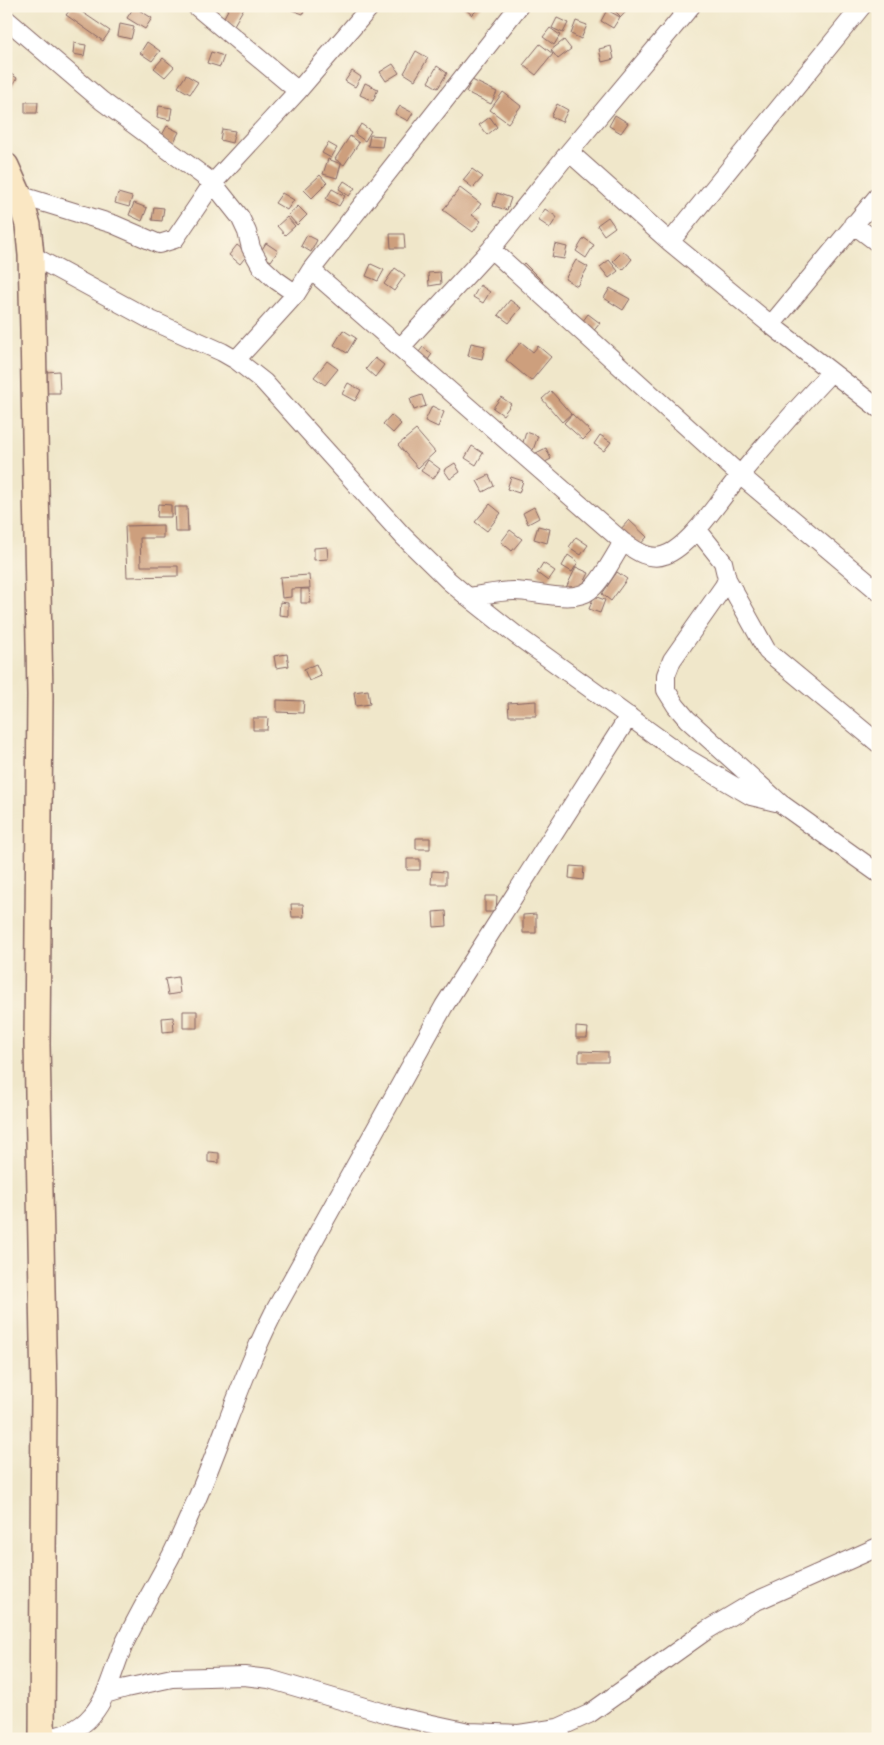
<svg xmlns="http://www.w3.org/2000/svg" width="884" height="1745" viewBox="0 0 884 1745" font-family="Sriracha,sans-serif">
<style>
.building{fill:#cd9f7d}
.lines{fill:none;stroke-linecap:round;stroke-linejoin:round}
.minor-casing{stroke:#846563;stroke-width:20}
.secondary-casing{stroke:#846563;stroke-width:28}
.minor{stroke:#fff;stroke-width:18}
.secondary{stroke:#fae7c3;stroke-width:25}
</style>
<rect width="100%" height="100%" fill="#fcf5e5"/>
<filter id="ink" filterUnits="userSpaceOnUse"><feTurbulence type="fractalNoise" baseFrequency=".02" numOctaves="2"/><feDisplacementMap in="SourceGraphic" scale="10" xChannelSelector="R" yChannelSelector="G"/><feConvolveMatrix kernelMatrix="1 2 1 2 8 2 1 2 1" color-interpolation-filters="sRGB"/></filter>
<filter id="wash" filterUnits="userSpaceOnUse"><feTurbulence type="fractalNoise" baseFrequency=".0096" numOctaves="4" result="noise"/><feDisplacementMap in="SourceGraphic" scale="20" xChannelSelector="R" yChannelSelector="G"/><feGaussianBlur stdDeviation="1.12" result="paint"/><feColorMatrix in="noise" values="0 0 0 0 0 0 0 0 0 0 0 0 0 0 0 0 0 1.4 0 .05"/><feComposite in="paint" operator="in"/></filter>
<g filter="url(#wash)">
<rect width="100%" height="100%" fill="#f0e7ca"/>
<g id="blocks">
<path class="building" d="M73,6L110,31L103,41L66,15Z
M230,6H245L234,25L223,19Z
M293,6H306L303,14L292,10Z
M462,6H481L472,15Z
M610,6H631L621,17Z
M134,7L152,18L145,29L127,18Z
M607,10L620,17L613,28L601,21Z
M557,18L568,23L563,33L552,28Z
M576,21L587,25L581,39L571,34Z
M120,24L134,27L131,39L118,36Z
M550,28L560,35L554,45L543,37Z
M564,40L571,49L558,59L551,50Z
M147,42L160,51L152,61L140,53Z
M74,43L86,45L84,56L73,54Z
M540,44L553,54L536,75L523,65Z
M611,46L614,59L602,62L599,49Z
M416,51L428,58L415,80L404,73Z
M211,52L224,56L220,67L207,63Z
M163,58L174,67L165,77L154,68Z
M393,64L399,73L386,81L380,72Z
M437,66L447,73L438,88L428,82Z
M352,71L361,77L355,87L345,81Z
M8,72L17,78L9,92L6,90Z
M186,75L198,82L190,94L178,87Z
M472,80L497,92L491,104L466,92Z
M365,83L378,89L373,101L360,95Z
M503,92L521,106L508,123L490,110Z
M25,102H38L37,113H25Z
M557,104L568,110L562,122L551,117Z
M159,106L172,108L170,120L157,117Z
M400,106L413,113L408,121L395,114Z
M615,115L628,123L621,133L609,126Z
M490,117L497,127L487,135L479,125Z
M361,124L371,131L365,141L355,134Z
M167,126L179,132L173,144L161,137Z
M222,129L235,131L232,143L220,140Z
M370,135L384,136L382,147L368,146Z
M350,136L359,143L344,165L335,159Z
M328,143L337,148L331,158L322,153Z
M328,159L341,164L337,178L323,174Z
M472,169L483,177L473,188L463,180Z
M320,175L327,183L312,198L304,190Z
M344,181L355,188L349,196L339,189Z
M460,188L481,204L472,215L481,221L473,232L443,210Z
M332,189L345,196L339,206L326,199Z
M118,193L132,197L129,207L115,203Z
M282,193L294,200L287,210L275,203Z
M497,193L511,198L507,210L493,206Z
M134,203L147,208L142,221L129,215Z
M298,206L307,215L297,225L288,215Z
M154,207L164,208L162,221L152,220Z
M545,209L557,217L550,228L538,220Z
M287,217L295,226L285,235L277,226Z
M608,217L615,227L604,235L597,225Z
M390,234H404L405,248H391Z
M307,235L317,240L311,252L301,246Z
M584,238L594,245L586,258L576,251Z
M266,243L278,251L271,261L259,254Z
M555,244L567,247L564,259L552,257Z
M237,245L248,254L240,264L229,255Z
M623,251L632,259L623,270L613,261Z
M576,260L588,267L577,286L565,279Z
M609,260L618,271L609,278L600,267Z
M524,263L543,282L535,290L516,272Z
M371,264L384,270L378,281L366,276Z
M395,268L405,275L394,291L384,284Z
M440,272L441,284L429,286L428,273Z
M480,285L490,292L483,303L473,297Z
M610,288L630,299L623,310L604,298Z
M510,300L521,308L509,323L498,315Z
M588,314L600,323L592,333L580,325Z
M343,330L356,338L347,353L334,345Z
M521,342L533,352L538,346L551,357L531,381L506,360Z
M471,343L485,346L482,359L468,356Z
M423,347L432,354L425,364L415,357Z
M375,358L384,365L375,377L366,369Z
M327,361L338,369L325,385L314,377Z
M59,371L60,393H46V372Z
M348,383L361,390L355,401L342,394Z
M551,391L571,414L562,422L542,399Z
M422,395L426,406L414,410L410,399Z
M501,397L511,404L503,415L493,408Z
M432,406L444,412L438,427L425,421Z
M572,414L591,432L583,440L564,423Z
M391,415L401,424L393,433L383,424Z
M416,430L435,452L418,468L398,445Z
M526,432L538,436L533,450L522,446Z
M600,435L611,442L604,451L594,444Z
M472,446L483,453L476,465L465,458Z
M546,448L551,459L539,465L534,454Z
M428,460L440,469L433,479L421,471Z
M455,463L460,472L450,479L444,470Z
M489,475L494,486L483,492L477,481Z
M511,477L523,481L519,493L507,489Z
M158,504L171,505V517H157Z
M490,504L501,513L487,531L475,522Z
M174,507H187L188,532H175Z
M534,507L539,518L528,524L523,513Z
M629,520L647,537L638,547L620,530Z
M163,525V538H140L141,566H178V576L127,577L125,526Z
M538,526L550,529L547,543L534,539Z
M510,530L522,539L512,551L501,542Z
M576,537L588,545L581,555L569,547Z
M327,547L328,559L314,560V548Z
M568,555L578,562L572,572L562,566Z
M543,563L555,571L548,581L537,573Z
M576,567L589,573L577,596L565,590Z
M617,572L627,579L611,601L602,594Z
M309,575L310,588L291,589V597L282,598L280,577Z
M301,589H309L310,603H301Z
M594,596L605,600L600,613L589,609Z
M280,602L288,603V616L279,615Z
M287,654L289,666L276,668L274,656Z
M316,664L321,676L309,681L304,669Z
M368,690L370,704L356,706L354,692Z
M277,700L304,701L303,713L277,712Z
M536,701V716H509L508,703Z
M253,718H268L267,730H253Z
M416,838H430V849H416Z
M407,859H420V870H407Z
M570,866L584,867L583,880L569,878Z
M432,871L446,872V884H431Z
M485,896H497L496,912H485Z
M291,904H303L304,917H292Z
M446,911L447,926L434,927L433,912Z
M536,914V933H523V915Z
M178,977L180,993L168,995L165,979Z
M183,1011H197V1028H183Z
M173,1017L174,1031L163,1032L162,1018Z
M576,1027L588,1028L587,1038H576Z
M579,1051L608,1052V1062H579Z
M208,1152L219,1153V1163L208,1162Z"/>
</g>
</g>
<g filter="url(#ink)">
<use href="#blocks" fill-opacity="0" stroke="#846563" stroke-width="1"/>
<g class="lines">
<defs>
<path id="minor" d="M196,6L298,91
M6,19L102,101L213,183L240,217L247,232L251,248L261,266L276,280L296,294
M569,152L670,242L771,325L878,408
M19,195L113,224L159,244L175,239L213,183L298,91L371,6
M853,224L878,243
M670,242L862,6
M491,249L740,475L878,591
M31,255L151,320L222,352L236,360L264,382L403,536L449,581L468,597L516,635L685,757L751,796L780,803
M311,270L623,542C636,551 650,561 665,555C691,546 722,496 740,475C769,440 800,405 831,372
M771,325L878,196
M401,347L491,249L569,152L691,6
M236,360L296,294L311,270L519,6
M697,529L723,562L727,579L767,651L878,743
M727,579L724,586L672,660L666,675V690L676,706L687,719L780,803L878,873
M468,597C483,595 499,591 514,591C536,591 573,604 590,590C601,582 615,555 623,542
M105,1694L126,1688L172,1678L244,1676L269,1679L395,1716L469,1732L519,1734L558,1728L589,1714L707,1630L754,1602L878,1547
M42,1739C61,1736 79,1731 92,1715C110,1694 114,1664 126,1640C140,1611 156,1584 171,1556C180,1538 188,1519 196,1501C223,1438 243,1373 274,1312L444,1006L629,716"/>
<path id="secondary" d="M6,166L19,195L28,225L31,255L33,330L40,695L37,1044L44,1390L42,1739"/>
</defs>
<use href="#minor" class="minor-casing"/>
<use href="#secondary" class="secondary-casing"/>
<use href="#minor" class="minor"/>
<use href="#secondary" class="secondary"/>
</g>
</g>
<rect width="884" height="1745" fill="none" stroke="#fcf5e5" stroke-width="25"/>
</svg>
